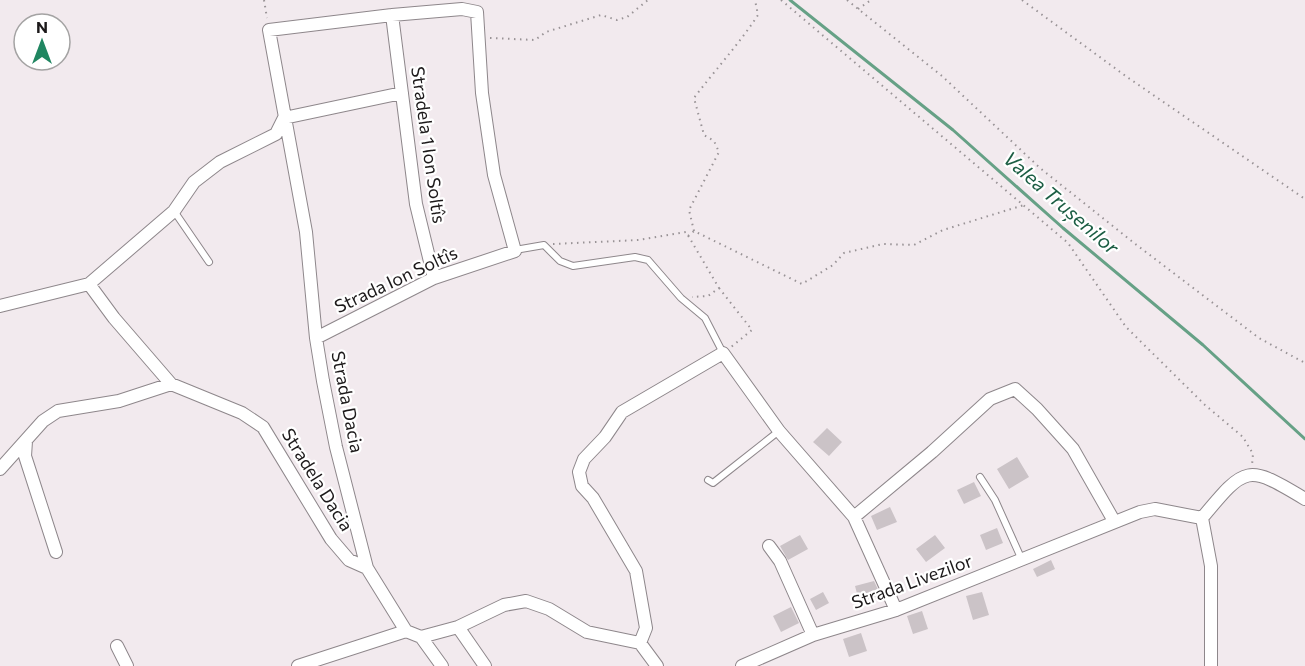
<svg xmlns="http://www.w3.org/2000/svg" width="1305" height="666" viewBox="0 0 1305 666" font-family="Commissioner,sans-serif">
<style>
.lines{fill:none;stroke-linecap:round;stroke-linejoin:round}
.stream{stroke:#66a186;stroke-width:3}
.building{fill:#cbc3c7}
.service-casing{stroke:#8e878b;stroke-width:8}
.minor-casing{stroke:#8e878b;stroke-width:14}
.path{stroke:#999396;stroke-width:2;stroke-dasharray:1.5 4.5;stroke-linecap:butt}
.service{stroke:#fff;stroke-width:6}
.minor{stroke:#fff;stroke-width:12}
.labels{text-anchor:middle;stroke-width:4.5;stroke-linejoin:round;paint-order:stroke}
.street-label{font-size:18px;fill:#1c191a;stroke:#fff}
.water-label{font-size:20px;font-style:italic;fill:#1c5e44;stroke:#fff}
</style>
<rect width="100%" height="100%" fill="#f2eaee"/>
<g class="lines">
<path class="stream" d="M790,0L953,130L1063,228L1203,345L1305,439"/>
</g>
<path class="building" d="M827,428L842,442L829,456L813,442Z
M1017,457L1029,477L1009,489L997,469Z
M974,482L981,496L964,504L957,490Z
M890,507L897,522L877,530L871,516Z
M997,528L1003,543L986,550L980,535Z
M800,535L808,549L788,560L780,546Z
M935,535L945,548L926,562L916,549Z
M1051,560L1055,569L1037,577L1033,569Z
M874,581L881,596L859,601L855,586Z
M823,592L829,603L816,610L810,599Z
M982,592L989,615L973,620L966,596Z
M791,607L799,623L781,632L773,616Z
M922,611L928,629L913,634L907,616Z
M861,633L867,651L849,657L843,639Z"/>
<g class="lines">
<defs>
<path id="service" d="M174,211L209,262
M515,250L544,245L560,261L573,266L635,257L648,260L681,298L705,318L723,353
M980,477L995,500L1022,560
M708,480L713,483L779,431"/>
<path id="minor" d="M392,15L416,204L434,278
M284,118L402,93
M89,284L114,318L171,384L242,413L263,427L331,539L349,560L367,568
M0,306L89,284L174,211L194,182L220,162L276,134L284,118
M316,338L434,278L515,251L494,175L482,93L477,12L462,9L392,15L269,30L306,232L316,338L323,381L336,447L367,568L406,631L421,637L442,666
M26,441L25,456L56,552
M0,469L43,421L58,411L119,401L171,384
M854,517L932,452L990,399L1015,389L1037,409L1073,449L1114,521
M1202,518L1211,566V666
M1202,518C1246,465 1247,464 1305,499
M769,546L780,561L813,635
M458,627L485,666
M421,637L458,627L504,605L526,601L549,609L587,632L640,643L657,666
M640,643L646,628L636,571L593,498L582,486L579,472L584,459L605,437L622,412L723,353L779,431L854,517L896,610
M117,646L127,666
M298,666L406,631
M742,666L813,635L896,610L1140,512L1155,509L1202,518"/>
</defs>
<use href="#service" class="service-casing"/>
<use href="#minor" class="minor-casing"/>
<path class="path" d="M264,0L267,18
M781,0L1068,243L1126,327L1205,405L1243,437L1253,454L1252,465
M847,0L942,76L1040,168L1134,243L1259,338L1305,363
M1022,0L1127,77L1305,199
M858,9L871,0
M490,38L535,40L546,32L601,15L617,20L627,17L648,0
M694,231L689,210L719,152L714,141L704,135L694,98C715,70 739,44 758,15L755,0
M688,236L694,231L802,284L833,265L844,253L883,244L914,245L943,230L1024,205
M553,244L639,240L686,232L719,288L708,296L692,297
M719,288L752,330L731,347"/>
<use href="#service" class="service"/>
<use href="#minor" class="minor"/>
</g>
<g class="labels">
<g class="street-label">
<text transform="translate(428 145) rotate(82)" y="6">Stradela 1 Ion Soltîs</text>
<text transform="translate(396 280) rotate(-25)" y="6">Strada Ion Soltîs</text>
<text transform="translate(347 402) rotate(79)" y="6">Strada Dacia</text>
<text transform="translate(317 480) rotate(58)" y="6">Stradela Dacia</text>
<text transform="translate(912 582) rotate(-20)" y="6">Strada Livezilor</text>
</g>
<g class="water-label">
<text transform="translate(1061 203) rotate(41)" y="7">Valea Trușenilor</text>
</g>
</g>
<g transform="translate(42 42)"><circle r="28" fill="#ffffff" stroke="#a4a3a3" stroke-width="1.5"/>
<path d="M0-4.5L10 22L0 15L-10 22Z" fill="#208661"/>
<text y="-9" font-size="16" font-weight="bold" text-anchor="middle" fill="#1c191a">N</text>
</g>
</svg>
